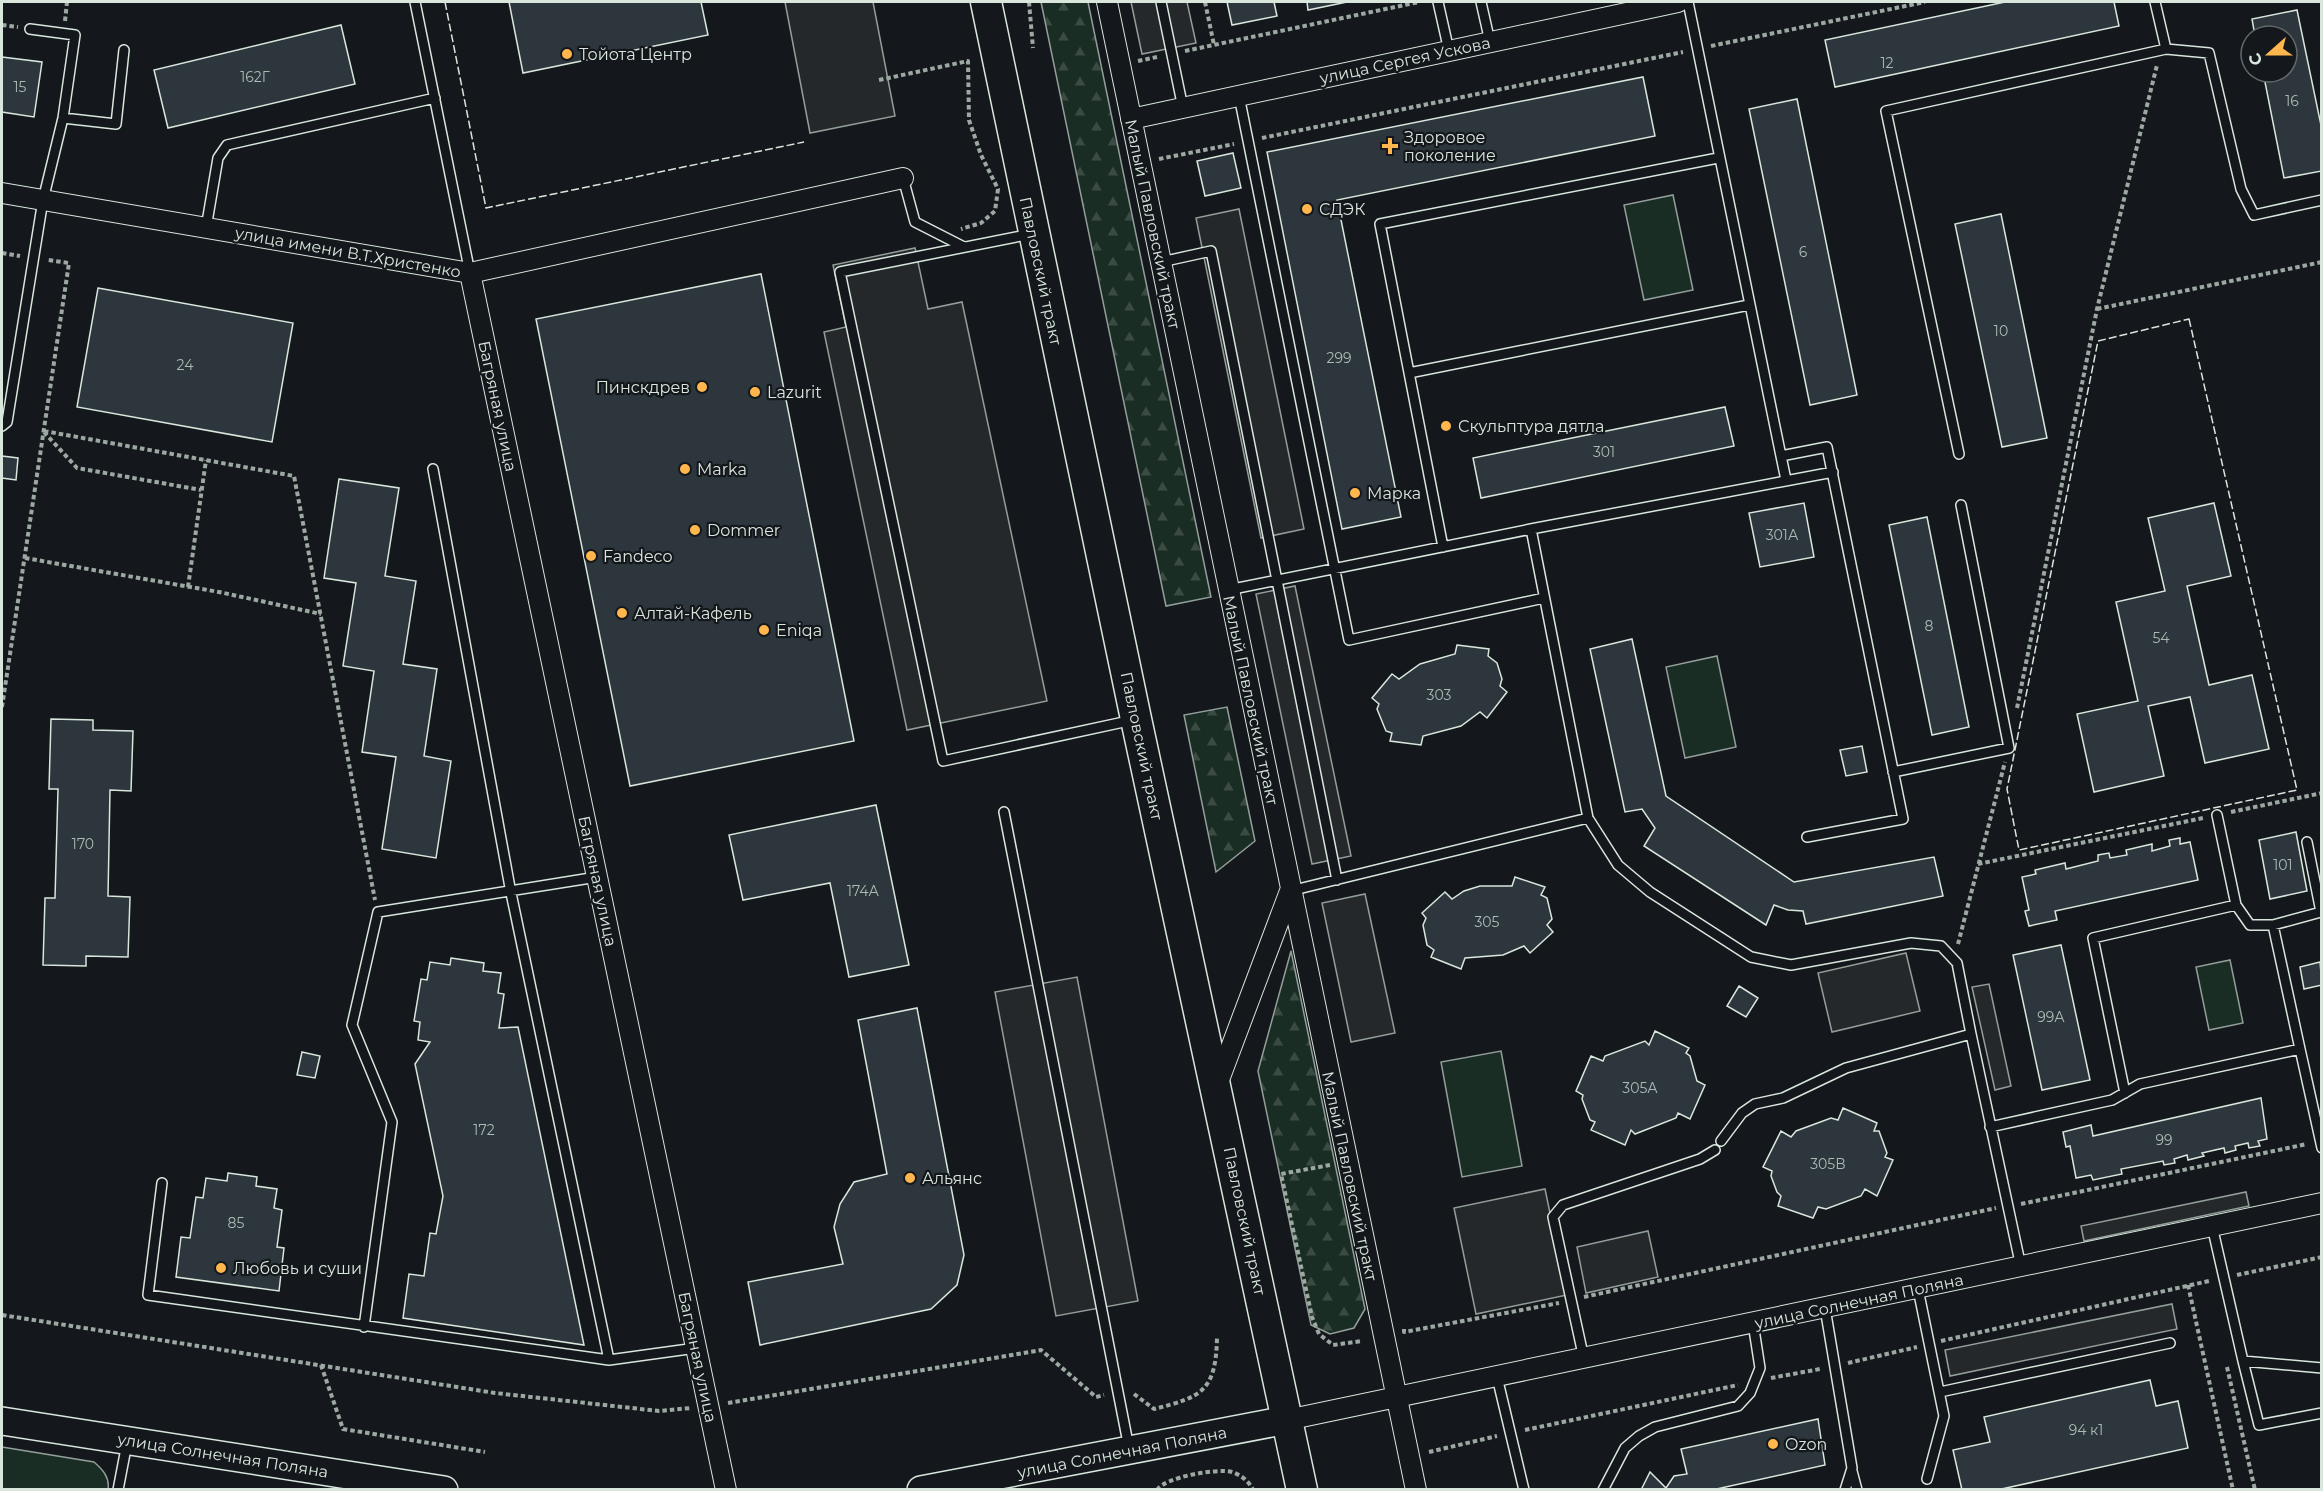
<svg xmlns="http://www.w3.org/2000/svg" width="2323" height="1491" viewBox="0 0 2323 1491" font-family="Montserrat,sans-serif">
<style>
.grass{fill:#1a2d24;stroke:#939e99;stroke-width:1.5}
.forest{fill:url(#forest-firs);stroke:#939e99;stroke-width:1.5}
.parking{fill:#24282b;stroke:#939e99;stroke-width:1.5}
.building{fill:#2c363c;stroke:#d8e6dc;stroke-width:1.5}
.lines{fill:none;stroke-linecap:round;stroke-linejoin:round}
.lane-casing{stroke:#d8e6dc;stroke-width:12}
.street-casing{stroke:#d8e6dc;stroke-width:22}
.secondary-casing{stroke:#d8e6dc;stroke-width:30}
.primary-casing{stroke:#d8e6dc;stroke-width:33}
.path{stroke:#9da8a2;stroke-width:4;stroke-dasharray:4.5 3;stroke-linecap:butt}
.lane{stroke:#14181c;stroke-width:9}
.street{stroke:#14181c;stroke-width:20}
.secondary{stroke:#14181c;stroke-width:27}
.primary{stroke:#14181c;stroke-width:30}
.fence{stroke:#d8e6dc;stroke-width:1.5;stroke-dasharray:8 3;stroke-linecap:butt}
.poi-dot{fill:#ffb74d;stroke:#14181c;stroke-width:2}
.labels{text-anchor:middle;stroke-width:4.5;stroke-linejoin:round;paint-order:stroke}
.number-label{font-size:14px;fill:#adbab4}
.poi-label{font-size:16px;fill:#d8e6dc;stroke:#14181c;text-anchor:start}
.street-label{font-size:16px;fill:#d8e6dc;stroke:#14181c}
</style>
<defs>
<pattern id="forest-firs" width="22" height="20" patternUnits="userSpaceOnUse" patternTransform="scale(1.5)"><rect width="22" height="20" fill="#1a2d24"/><path d="M5 1l3.5 6h-7zM16 11l3.5 6h-7z" fill="#3b4b43"/></pattern>
</defs>
<rect width="100%" height="100%" fill="#14181c"/>
<path class="grass" d="M1673,195L1693,290L1644,300L1624,205Z
M1717,656L1736,747L1685,758L1666,667Z
M2230,960L2243,1023L2209,1030L2196,967Z
M1501,1051L1522,1166L1462,1177L1441,1062Z
M2,1447L94,1462C102,1469 110,1477 108,1489H2Z"/>
<path class="forest" d="M1041,2H1088L1211,597L1166,606Z
M1227,707L1255,841L1216,872L1184,715Z
M1291,951L1365,1309L1354,1328L1330,1334L1311,1325L1258,1071Z"/>
<path class="parking" d="M785,2H873L895,116L810,133Z
M1131,2H1187L1196,43L1142,54Z
M1239,209L1304,529L1261,538L1196,218Z
M915,248L928,309L962,302L1047,701L907,730L824,332L846,327L833,265Z
M1295,586L1351,856L1312,864L1256,594Z
M1365,894L1395,1033L1351,1042L1322,903Z
M1906,953L1920,1011L1832,1032L1818,973Z
M1077,977L1138,1301L1056,1316L995,992Z
M1989,984L2011,1086L1995,1090L1972,987Z
M1545,1189L1567,1295L1476,1314L1454,1208Z
M2246,1192L2249,1206L2084,1241L2081,1226Z
M1648,1231L1658,1277L1586,1293L1577,1247Z
M2172,1304L2177,1329L1950,1376L1945,1350Z"/>
<path class="building" d="M509,2H701L708,35L523,73Z
M1227,2H1274L1277,16L1232,25Z
M1307,2H1347L1308,10Z
M2005,2H2114L2119,26L1835,87L1825,40Z
M2297,10L2322,130V171L2284,178L2263,72H2287V36H2255L2252,19Z
M341,25L355,84L168,128L154,70Z
M2,57L42,62L34,117L2,112Z
M1643,77L1655,136L1337,200L1401,517L1342,529L1267,152Z
M1797,99L1857,395L1810,405L1749,109Z
M1233,153L1241,188L1205,196L1197,161Z
M2001,214L2047,438L2002,447L1955,224Z
M761,274L854,741L630,786L536,319Z
M98,288L293,323L272,442L77,407Z
M1725,407L1734,446L1481,498L1473,458Z
M2,456L18,458L16,480L2,478Z
M339,479L399,488L385,576L416,581L403,664L437,669L424,756L451,761L436,858L382,849L396,757L362,752L374,671L343,666L356,583L324,578Z
M1804,503L1814,557L1760,567L1749,513Z
M2214,503L2231,576L2187,586L2209,685L2252,675L2269,749L2205,763L2190,697L2148,706L2164,776L2094,792L2077,714L2138,701L2116,602L2165,591L2148,518Z
M1927,517L1969,727L1932,735L1889,525Z
M1632,639L1666,796L1794,882L1934,857L1943,896L1806,924L1803,911L1788,910L1774,905L1766,925L1644,846L1655,828L1642,809L1625,812L1590,649Z
M1457,645L1489,649L1488,656L1497,663L1502,679L1500,686L1507,692L1487,718L1480,712L1461,726L1423,736L1421,745L1390,741L1392,733L1386,731L1377,709L1379,704L1372,698L1392,674L1399,679L1420,664L1455,654Z
M51,719L93,720V730L133,731L131,791L110,790L108,896L130,897L128,957L86,956V966L43,965L45,898H55L58,789H49Z
M1862,746L1867,772L1846,776L1840,750Z
M876,805L909,965L849,977L830,883L743,900L729,835Z
M2296,832L2307,891L2270,899L2259,840Z
M2180,838V844L2190,842L2198,880L2055,911L2057,920L2029,926L2025,911L2029,910L2022,877L2036,874L2035,870L2065,863L2066,869L2098,861V855L2109,853L2110,858L2127,855L2126,850L2152,844V851L2170,846L2169,840Z
M1515,877L1545,887L1541,895L1547,898L1552,919L1547,925L1553,932L1530,953L1524,946L1503,955L1465,958L1461,969L1431,957L1434,950L1427,945L1423,925L1426,918L1422,913L1445,892L1452,899L1464,891L1480,886H1512Z
M2061,945L2090,1080L2042,1090L2013,955Z
M451,958L484,963L483,971L501,973L498,993L504,994L499,1028L518,1027L584,1345L403,1318L409,1274L424,1276L430,1233L436,1234L443,1196L415,1064L430,1042L418,1040L420,1022L414,1021L421,979L427,980L430,962L450,965Z
M2320,962L2322,985L2304,989L2300,967Z
M1739,986L1758,998L1746,1017L1727,1006Z
M917,1008L964,1255L957,1285L931,1309L760,1345L748,1282L843,1264L834,1227L840,1204L854,1182L887,1174L858,1020Z
M1655,1031L1689,1048L1686,1053L1690,1056L1697,1081L1705,1085L1690,1119L1678,1113L1676,1118L1635,1134L1631,1130L1625,1145L1591,1130L1595,1122L1590,1120L1582,1099L1583,1095L1576,1091L1591,1056L1603,1061L1605,1056L1645,1041L1649,1045Z
M302,1052L320,1056L315,1078L297,1075Z
M2261,1098L2267,1139L2258,1141L2260,1146L2249,1148L2248,1143L2235,1146L2236,1150L2225,1153L2224,1148L2202,1153L2204,1156L2188,1160L2187,1155L2174,1159L2175,1163L2164,1165L2163,1161L2121,1169L2122,1174L2093,1180L2091,1175L2076,1178L2070,1146L2066,1147L2063,1132L2091,1125L2093,1136Z
M1843,1108L1877,1123L1874,1131H1879L1887,1153L1885,1157L1893,1160L1877,1196L1865,1189L1861,1196L1826,1209L1818,1207L1813,1218L1778,1206L1781,1196L1777,1192L1771,1176L1772,1171L1763,1167L1781,1131L1791,1137L1796,1131L1831,1118L1838,1120Z
M228,1173L257,1177L256,1186L277,1189L274,1208L282,1210L277,1247L284,1248L279,1291L176,1277L181,1237L190,1238L196,1197L203,1198L206,1178L227,1181Z
M2150,1380L2156,1406L2178,1401L2188,1448L1997,1490H1962L1953,1450L1990,1442L1984,1417Z
M1818,1419L1825,1465L1712,1490H1641L1650,1472L1666,1488L1674,1476L1687,1474L1681,1449Z"/>
<g class="lines">
<defs>
<path id="lane" d="M415,2L470,273
M1161,2L1183,108
M1438,2L1449,51
M1481,2L1490,42
M1688,2L1781,456L1827,447L1903,819L1807,837
M2166,49L2209,53L2241,189L2254,215L2322,200
M1239,96L1349,640L1544,598
M63,118L116,124L124,50
M903,178L915,222L964,247
M206,228L218,158L227,145L435,98
M1031,234L840,272L943,761L1133,720
M1161,262L1211,251L1337,880
M1409,373L1749,305
M2,426L7,422L43,200L63,118L75,35L30,29
M1959,454L1886,111L2166,49L2155,2
M1781,456L1786,480
M433,469L511,893L609,1360
M1531,529L1588,818L1618,865L1650,892L1751,957L1791,965L1911,943L1941,946L1957,963L1971,1034
M1443,547L1380,224L1718,158
M1228,590L1531,529L1833,472
M1893,772L2009,748L1961,505
M1004,812L1129,1448
M1290,891L1588,818
M2236,905L2250,925H2273L2300,1049
M2273,925L2321,912L2307,842
M2125,1093L2093,938L2236,905L2217,815
M1990,1127L2112,1100L2140,1084L2300,1049L2322,1148
M1721,1141L1742,1113L1755,1104L1783,1098L1846,1068L1971,1034L2021,1267
M162,1183L148,1295L609,1360L696,1348
M2212,1226L2243,1361L2322,1368
M1918,1289L1944,1416L1927,1479
M1825,1308L1852,1468L1845,1490
M364,1327L392,1122L352,1025L378,912L597,877
M1584,1359L1553,1217L1563,1205L1700,1159L1715,1150
M2243,1361L2259,1425L2322,1413
M1497,1377L1524,1490
M1940,1392L2170,1343
M1852,1471L1857,1490
M118,1490L127,1443
M1603,1490L1625,1448L1639,1436L1655,1427L1738,1406L1750,1393L1760,1368L1753,1323"/>
<path id="street" d="M1107,2L1416,1490
M1131,119L1678,2
M2,193L470,273L903,178
M470,273L726,1490
M1217,1085L1290,891
M1287,1420L2322,1203"/>
<path id="secondary" d="M2,1421L444,1490
M921,1490L1287,1420"/>
<path id="primary" d="M986,2L1136,719L1302,1490"/>
</defs>
<use href="#lane" class="lane-casing"/>
<use href="#street" class="street-casing"/>
<use href="#secondary" class="secondary-casing"/>
<use href="#primary" class="primary-casing"/>
<path class="path" d="M1029,2L1033,48
M1205,2L1214,45
M65,21L67,2
M2,25L18,27
M1711,46L1925,2
M1185,51L1419,2
M1138,61L1157,57
M879,80L968,61L969,120L981,155L998,189L995,211L981,223L961,229
M1262,138L1683,52
M1159,159L1234,144
M2,253L20,256
M2097,309L2322,262
M44,431L294,476L375,900
M44,432L77,468L201,490
M25,558L219,592L321,614
M188,587L206,460
M2,707L69,263L48,260
M2017,708L2097,309L2157,65
M2231,812L2322,793
M1978,864L2203,818
M1958,944L2005,762
M1330,1165L1281,1174L1312,1317L1319,1334L1333,1345L1362,1341
M2021,1204L2307,1144
M2237,1275L2322,1257
M2188,1285L2233,1490
M1584,1297L1996,1208
M2,1315L495,1393L659,1411L691,1408
M1404,1329V1332L1559,1303
M1941,1341L2209,1281
M1848,1363L1917,1347
M321,1365L343,1429L485,1452
M2227,1367L2255,1490
M1771,1378L1820,1369
M1134,1394L1154,1409C1202,1397 1216,1391 1217,1337
M728,1403L1041,1350L1096,1397L1104,1395
M1525,1430L1738,1385
M1429,1452L1497,1436
M1157,1490C1165,1477 1217,1468 1232,1472C1241,1475 1249,1481 1253,1490"/>
<use href="#lane" class="lane"/>
<use href="#street" class="street"/>
<use href="#secondary" class="secondary"/>
<use href="#primary" class="primary"/>
<path class="fence" d="M445,2L486,208L804,142
M2189,319L2297,790L2019,850L2007,789L2098,341Z"/>
</g>
<g class="poi-dot">
<circle cx="567" cy="54" r="6"/>
<path d="M1387 137h6v6h6v6h-6v6h-6v-6h-6v-6h6z"/>
<circle cx="1307" cy="209" r="6"/>
<circle cx="702" cy="387" r="6"/>
<circle cx="755" cy="392" r="6"/>
<circle cx="1446" cy="426" r="6"/>
<circle cx="685" cy="469" r="6"/>
<circle cx="1355" cy="493" r="6"/>
<circle cx="695" cy="530" r="6"/>
<circle cx="591" cy="556" r="6"/>
<circle cx="622" cy="613" r="6"/>
<circle cx="764" cy="630" r="6"/>
<circle cx="910" cy="1178" r="6"/>
<circle cx="221" cy="1268" r="6"/>
<circle cx="1773" cy="1444" r="6"/>
</g>
<g class="labels">
<g class="number-label">
<text x="1887" y="68">12</text>
<text x="255" y="82">162Г</text>
<text x="20" y="92">15</text>
<text x="2292" y="106">16</text>
<text x="1803" y="257">6</text>
<text x="2001" y="336">10</text>
<text x="1339" y="363">299</text>
<text x="185" y="370">24</text>
<text x="1604" y="457">301</text>
<text x="1782" y="540">301А</text>
<text x="1929" y="631">8</text>
<text x="2161" y="643">54</text>
<text x="1439" y="700">303</text>
<text x="83" y="849">170</text>
<text x="2283" y="870">101</text>
<text x="863" y="896">174А</text>
<text x="1487" y="927">305</text>
<text x="2051" y="1022">99А</text>
<text x="1640" y="1093">305А</text>
<text x="484" y="1135">172</text>
<text x="2164" y="1145">99</text>
<text x="1828" y="1169">305В</text>
<text x="236" y="1228">85</text>
<text x="2086" y="1435">94 к1</text>
</g>
<g class="poi-label">
<text x="579" y="60">Тойота Центр</text>
<text x="1404" y="143">Здоровое<tspan x="1404" dy="18">поколение</tspan></text>
<text x="1319" y="215">СДЭК</text>
<text x="690" y="393" text-anchor="end">Пинскдрев</text>
<text x="767" y="398">Lazurit</text>
<text x="1458" y="432">Скульптура дятла</text>
<text x="697" y="475">Marka</text>
<text x="1367" y="499">Марка</text>
<text x="707" y="536">Dommer</text>
<text x="603" y="562">Fandeco</text>
<text x="634" y="619">Алтай-Кафель</text>
<text x="776" y="636">Eniqa</text>
<text x="922" y="1184">Альянс</text>
<text x="233" y="1274">Любовь и суши</text>
<text x="1785" y="1450">Ozon</text>
</g>
<g class="street-label">
<text transform="translate(1405 60) rotate(-12)" y="6">улица Сергея Ускова</text>
<text transform="translate(1153 224) rotate(78)" y="6">Малый Павловский тракт</text>
<text transform="translate(348 252) rotate(10)" y="6">улица имени В.Т.Христенко</text>
<text transform="translate(1041 271) rotate(78)" y="6">Павловский тракт</text>
<text transform="translate(498 406) rotate(78)" y="6">Багряная улица</text>
<text transform="translate(1251 700) rotate(78)" y="6">Малый Павловский тракт</text>
<text transform="translate(1142 746) rotate(78)" y="6">Павловский тракт</text>
<text transform="translate(598 881) rotate(78)" y="6">Багряная улица</text>
<text transform="translate(1350 1176) rotate(78)" y="6">Малый Павловский тракт</text>
<text transform="translate(1245 1221) rotate(78)" y="6">Павловский тракт</text>
<text transform="translate(1859 1301) rotate(-12)" y="6">улица Солнечная Поляна</text>
<text transform="translate(698 1357) rotate(78)" y="6">Багряная улица</text>
<text transform="translate(1122 1452) rotate(-11)" y="6">улица Солнечная Поляна</text>
<text transform="translate(223 1455) rotate(9)" y="6">улица Солнечная Поляна</text>
</g>
</g>
<rect width="2323" height="1491" fill="none" stroke="#d8e6dc" stroke-width="6"/>
<g transform="translate(2269 54) rotate(249)"><circle r="28" fill="#14181c" stroke="#626a69" stroke-width="1.5"/>
<path d="M0-4.5L10 22L0 15L-10 22Z" fill="#ffb74d"/>
<text y="-9" font-size="16" font-weight="bold" text-anchor="middle" fill="#d8e6dc">С</text>
</g>
</svg>
